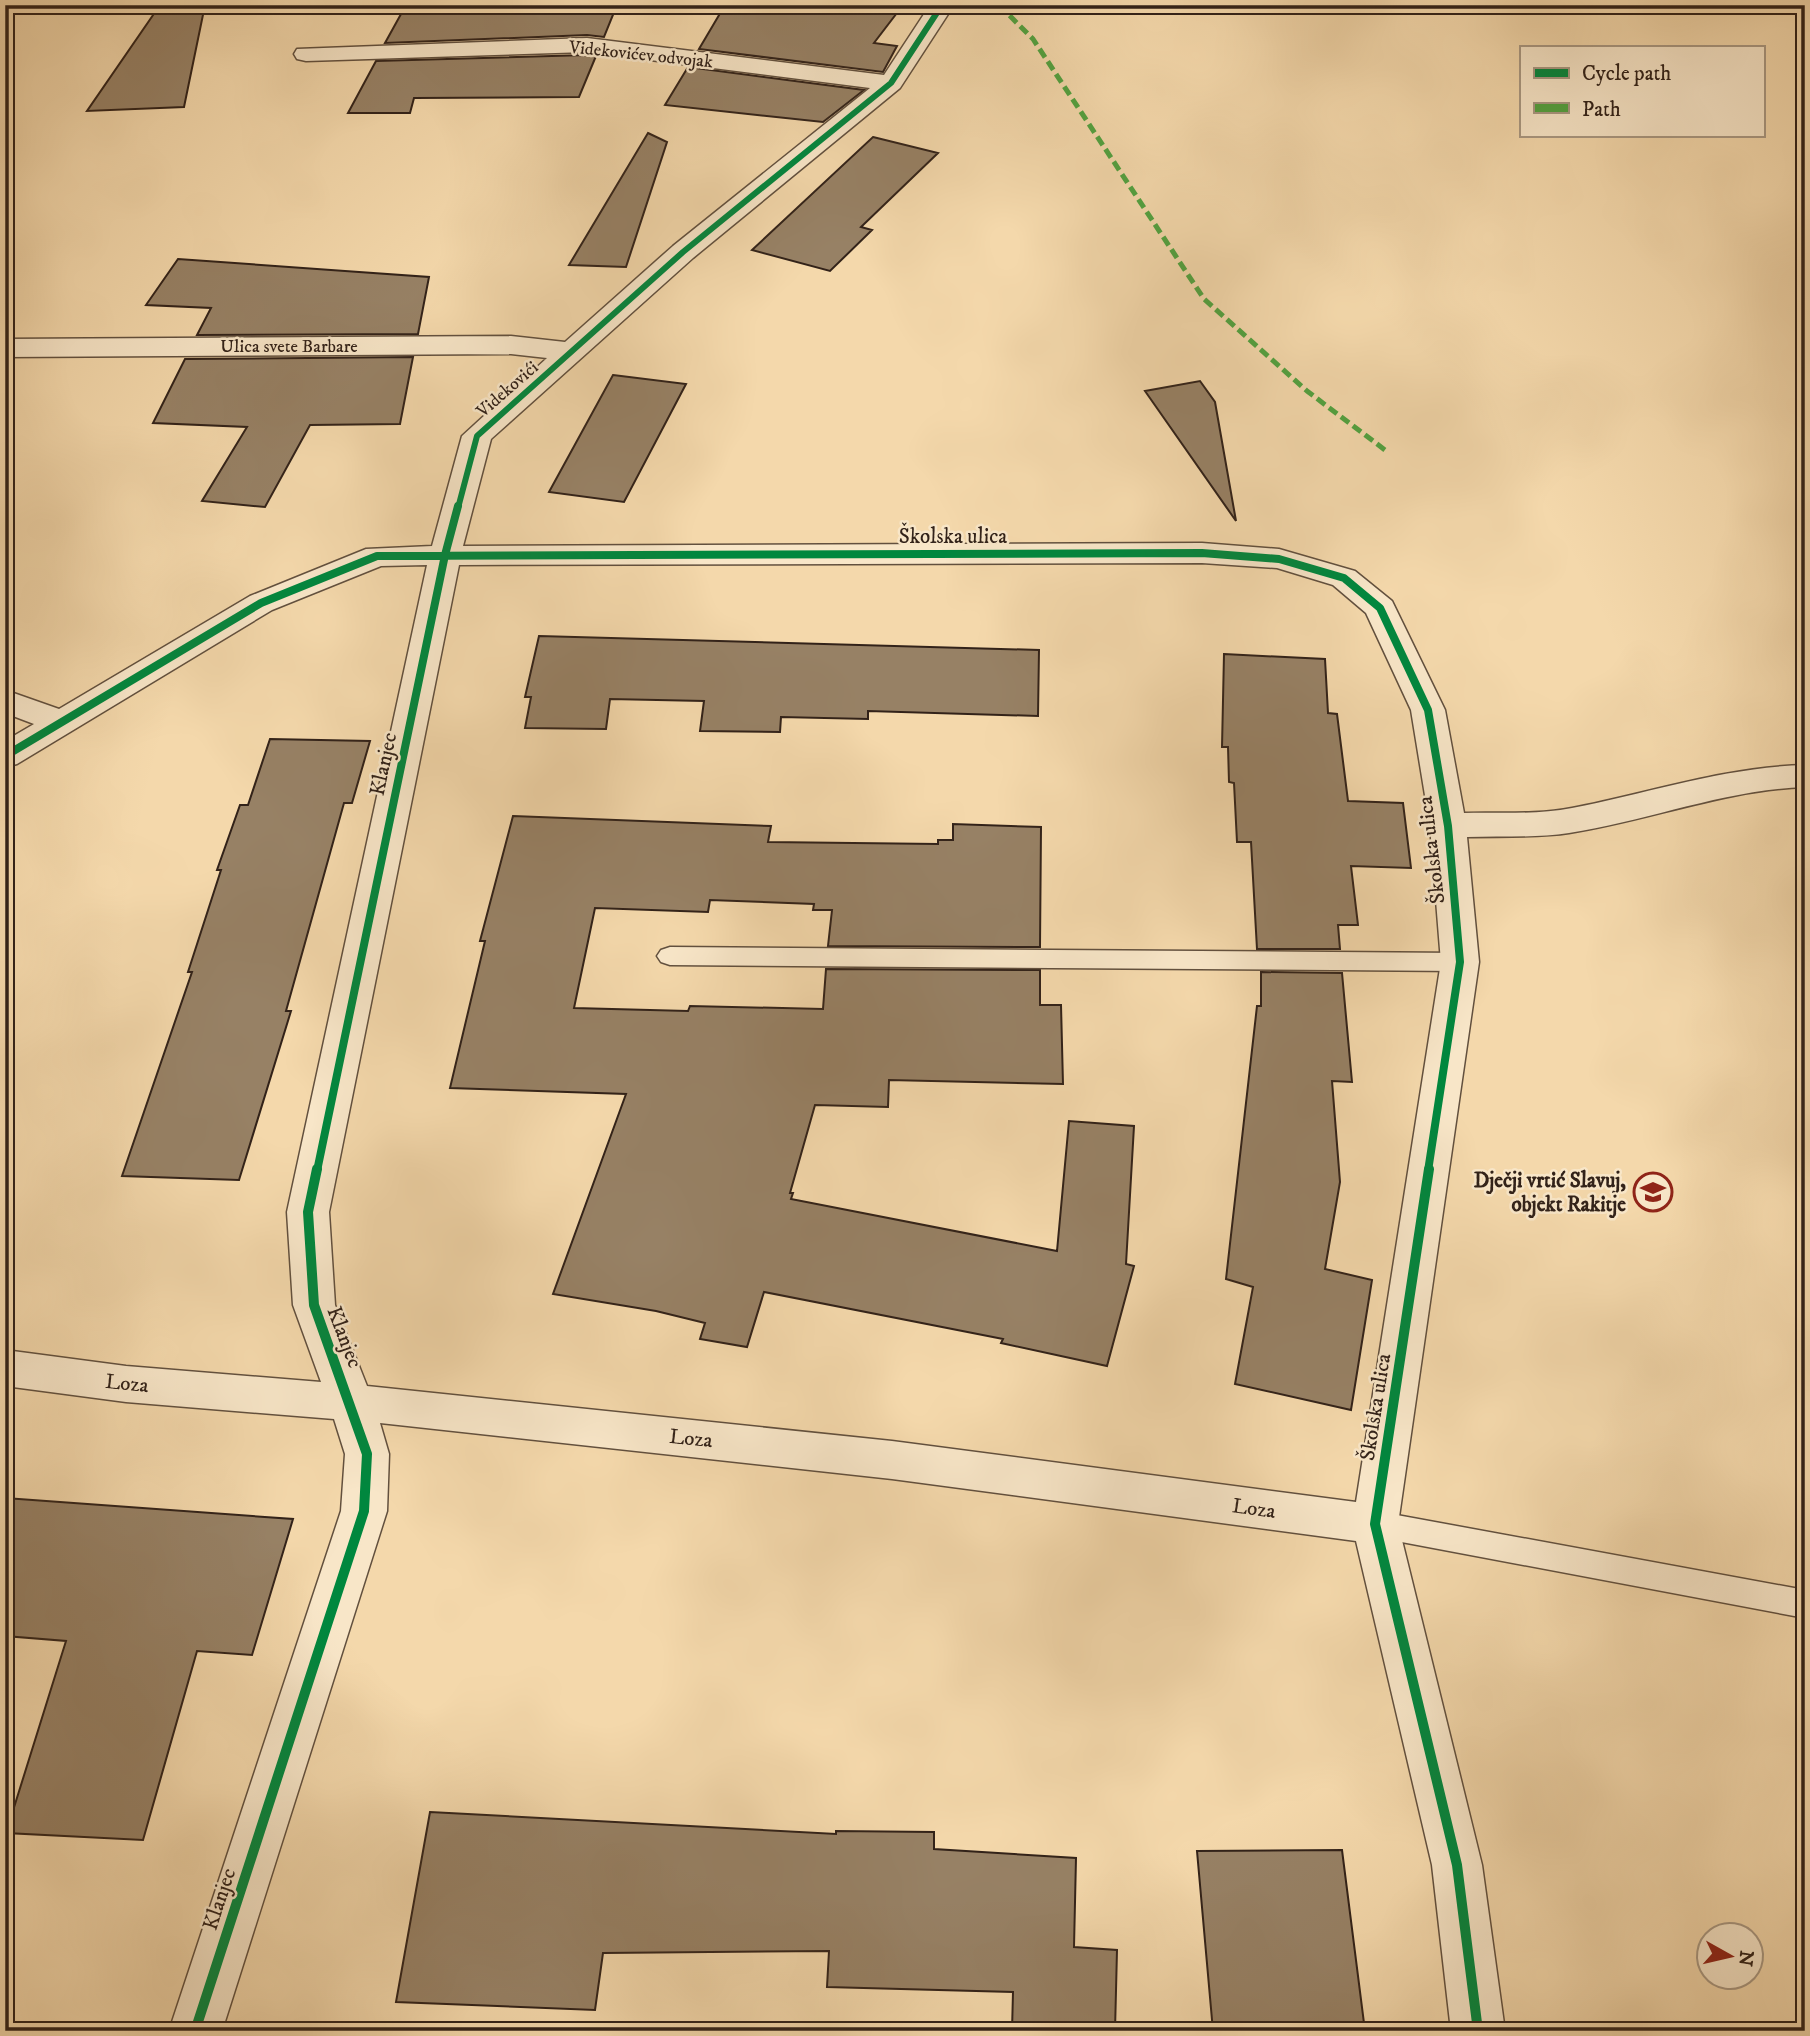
<svg xmlns="http://www.w3.org/2000/svg" width="1810" height="2036" viewBox="0 0 1810 2036" font-family="'IM FELL DW Pica',serif">
<style>
.building{fill:#978165;stroke:#322219;stroke-width:2}
.lines{fill:none;stroke-linecap:round;stroke-linejoin:round}
.service-casing{stroke:#62503e;stroke-width:3}
.minor-casing{stroke:#62503e;stroke-width:3}
.service{fill:#f8e6c8;fill-rule:evenodd}
.minor{fill:#f8e6c8;fill-rule:evenodd}
.quiet{stroke:#52a240;stroke-width:5;stroke-dasharray:10 5;stroke-linecap:butt}
.cycleway-far2-casing{stroke:#f8e6c8;stroke-width:10}
.cycleway-far1-casing{stroke:#f8e6c8;stroke-width:12}
.cycleway-casing{stroke:#f8e6c8;stroke-width:15}
.cycleway-far2{stroke:#00873e;stroke-width:6}
.cycleway-far1{stroke:#00873e;stroke-width:8}
.cycleway{stroke:#00873e;stroke-width:10}
.labels{text-anchor:middle;stroke-width:5;stroke-linejoin:round;paint-order:stroke}
.far-street-label{font-size:18px;fill:#322219;stroke:#f8e6c8}
.street-label{font-size:21px;fill:#322219;stroke:#f8e6c8}
.poi-label{font-size:21px;font-weight:bold;fill:#322219;stroke:#f8e6c8;text-anchor:end}
</style>
<rect width="100%" height="100%" fill="#f4d8ab"/>
<filter id="stains"><feTurbulence type="fractalNoise" baseFrequency=".00286" numOctaves="4"/><feColorMatrix values="0 0 0 0 .2 0 0 0 0 .09 0 0 0 0 .02 0 0 0 .5 -.17"/></filter>
<radialGradient id="worn" r=".72"><stop offset=".6" stop-color="#630" stop-opacity="0"/><stop offset="1" stop-color="#630" stop-opacity=".3"/></radialGradient>
<path class="building" d="M160,5H205L184,107L87,111Z
M406,5H617L604,37L587,35L385,43Z
M725,5H903L874,43L897,46L883,72L699,49Z
M587,55L596,56L579,97L414,98L410,113H348L376,61Z
M688,67L864,90L823,122L665,105Z
M648,133L667,142L626,267L569,265Z
M873,137L938,153L861,227L872,230L830,271L752,250Z
M178,259L345,271L429,277L418,334L197,335L211,308L146,305Z
M413,357L400,424L310,425L265,507L202,501L247,427L153,423L185,359Z
M613,375L686,384L624,502L549,492Z
M1200,381L1215,402L1236,521L1145,391Z
M539,636L1039,650L1038,716L868,711V719L781,717L780,732L700,731L704,701L610,699L606,729L525,728L531,697H525Z
M1224,654L1325,659L1328,713L1337,714L1348,801L1403,803L1411,868L1351,866L1358,925H1338L1340,949H1257L1251,842H1237L1234,783L1229,782L1228,747H1222Z
M270,739L370,741L352,803H344L286,1011H291L239,1180L122,1176L192,972H188L221,870H217L240,805H248Z
M513,816L771,826L768,842L938,844V840H953V824L1041,827L1040,947L828,946L832,910H813L814,904L710,900L708,912L595,908L574,1008L688,1011L690,1006L823,1009L826,969L1040,970V1005H1061L1063,1084L889,1080L888,1107L815,1105L790,1193H793L791,1199L1057,1251L1069,1121L1134,1126L1126,1264L1134,1266L1107,1366L1001,1343L1003,1339L764,1292L747,1347L700,1339L705,1323L656,1311L553,1294L626,1094L450,1088L485,941H480Z
M1261,972L1342,973L1352,1082L1332,1081L1340,1182L1325,1269L1372,1280L1351,1410L1235,1384L1253,1287L1226,1279L1257,1006H1261Z
M5,1498L293,1519L252,1655L197,1651L143,1840L6,1833L66,1641L5,1636Z
M430,1812L836,1834V1831L934,1832V1849L1076,1858L1074,1947L1117,1950L1115,2031H1012L1013,1992L827,1987L829,1951L603,1953L595,2010L396,2002Z
M1342,1850L1365,2031H1213L1197,1851Z"/>
<g class="lines">
<defs>
<path id="service" d="M670,947L1460,953L1469,956L1473,962L1469,968L1460,971L670,965L661,962L657,956L661,950Z
M1375,1511L1805,1590V1618L1375,1537L1364,1533L1359,1524L1364,1515Z"/>
<path id="minor" d="M930,5H954L900,88L693,258L491,439L463,546L1202,543L1279,549L1355,571L1392,601L1445,710L1464,813C1498,812 1537,815 1572,808C1649,793 1725,767 1805,765V787C1723,790 1648,821 1569,833C1536,838 1500,836 1467,837L1479,962L1398,1524L1482,1865L1505,2031H1451L1432,1865L1356,1541L892,1479L380,1423L389,1454L387,1511L222,2031H169L341,1511L345,1454L334,1419L126,1402L5,1386V1350L126,1366L321,1382L293,1305L287,1212L427,565L381,566L272,610L17,764L5,767V741L34,724L5,713V690L59,709L250,596L366,549L432,546L462,436L547,358L511,354L5,357V339L511,336L565,342L673,246L870,88L587,52L306,61L297,59L294,54L297,49L587,38L884,75ZM1202,563L1277,568L1333,585L1366,613L1411,710L1430,826L1441,962L1356,1502L892,1441L367,1386L335,1305L329,1212L459,565Z"/>
</defs>
<use href="#service" class="service-casing"/>
<use href="#minor" class="minor-casing"/>
<use href="#service" class="service"/>
<use href="#minor" class="minor"/>
<path class="quiet" d="M999,5L1033,39L1204,299L1307,391L1385,450"/>
<defs>
<path id="cycleway-far2" d="M458,508L477,436L683,252L891,83L942,5"/>
<path id="cycleway-far1" d="M5,756L261,603L377,556L1202,553L1279,559L1344,578L1380,608L1428,710L1448,826L1460,962L1428,1171
M317,1171L445,555L458,506"/>
<path id="cycleway" d="M1429,1169L1375,1524L1457,1865L1478,2031
M195,2031L364,1511L367,1454L314,1305L308,1212L317,1169"/>
</defs>
<use href="#cycleway-far2" class="cycleway-far2-casing"/>
<use href="#cycleway-far1" class="cycleway-far1-casing"/>
<use href="#cycleway" class="cycleway-casing"/>
<use href="#cycleway-far2" class="cycleway-far2"/>
<use href="#cycleway-far1" class="cycleway-far1"/>
<use href="#cycleway" class="cycleway"/>
</g>
<defs>
<symbol id="school-ring" viewBox="-11 -11 22 22"><circle r="9.5" fill="#f8e6c8" stroke="#8f2418" stroke-width="1.5"/><path d="M0-5L7-2L0 1L-7-2ZM-4 1L0 2.5L4 1V4Q0 6-4 4Z" fill="#8f2418"/></symbol>
</defs>
<g fill-rule="evenodd">
<use href="#school-ring" x="1631" y="1170" width="44" height="44"/>
</g>
<g class="labels">
<g class="far-street-label">
<text transform="translate(641 54) rotate(6)" y="6">Videkovićev odvojak</text>
<text x="289" y="352">Ulica svete Barbare</text>
<text transform="translate(507 389) rotate(-41)" y="6">Videkovići</text>
</g>
<g class="street-label">
<text x="953" y="543">Školska ulica</text>
<text transform="translate(383 764) rotate(-78)" y="7">Klanjec</text>
<text transform="translate(1431 850) rotate(-97)" y="7">Školska ulica</text>
<text transform="translate(345 1337) rotate(69)" y="7">Klanjec</text>
<text transform="translate(127 1383) rotate(6)" y="7">Loza</text>
<text transform="translate(1375 1407) rotate(-81)" y="7">Školska ulica</text>
<text transform="translate(691 1438) rotate(6)" y="7">Loza</text>
<text transform="translate(1254 1508) rotate(8)" y="7">Loza</text>
<text transform="translate(219 1899) rotate(-72)" y="7">Klanjec</text>
</g>
<g class="poi-label">
<text x="1626" y="1187">Dječji vrtić Slavuj,<tspan x="1626" dy="24">objekt Rakitje</tspan></text>
</g>
</g>
<rect width="1810" height="2036" fill="none" stroke="#f4d8ab" stroke-width="28"/>
<rect x="7" y="7" width="1796" height="2022" fill="none" stroke="#322219" stroke-width="3.5"/>
<rect x="14" y="14" width="1782" height="2008" fill="none" stroke="#322219" stroke-width="2"/>
<rect x="1520" y="46" width="245" height="91" fill="#f8e6c8" stroke="#a99882" stroke-width="2"/>
<rect x="1534" y="68" width="35" height="10" fill="#00873e" stroke="#a99882" stroke-width="2"/>
<text x="1582" y="80" font-size="21" fill="#322219">Cycle path</text>
<rect x="1534" y="103" width="35" height="10" fill="#52a240" stroke="#a99882" stroke-width="2"/>
<text x="1582" y="116" font-size="21" fill="#322219">Path</text>
<g transform="translate(1730 1956) rotate(98)"><circle r="33" fill="#f8e6c8" stroke="#a99882" stroke-width="2"/>
<path d="M0-5L12 26L0 18L-12 26Z" fill="#8f2418"/>
<text y="-10" font-size="19" font-weight="bold" text-anchor="middle" fill="#322219">N</text>
</g>
<rect width="100%" height="100%" filter="url(#stains)"/>
<rect width="100%" height="100%" fill="url(#worn)"/>
</svg>
